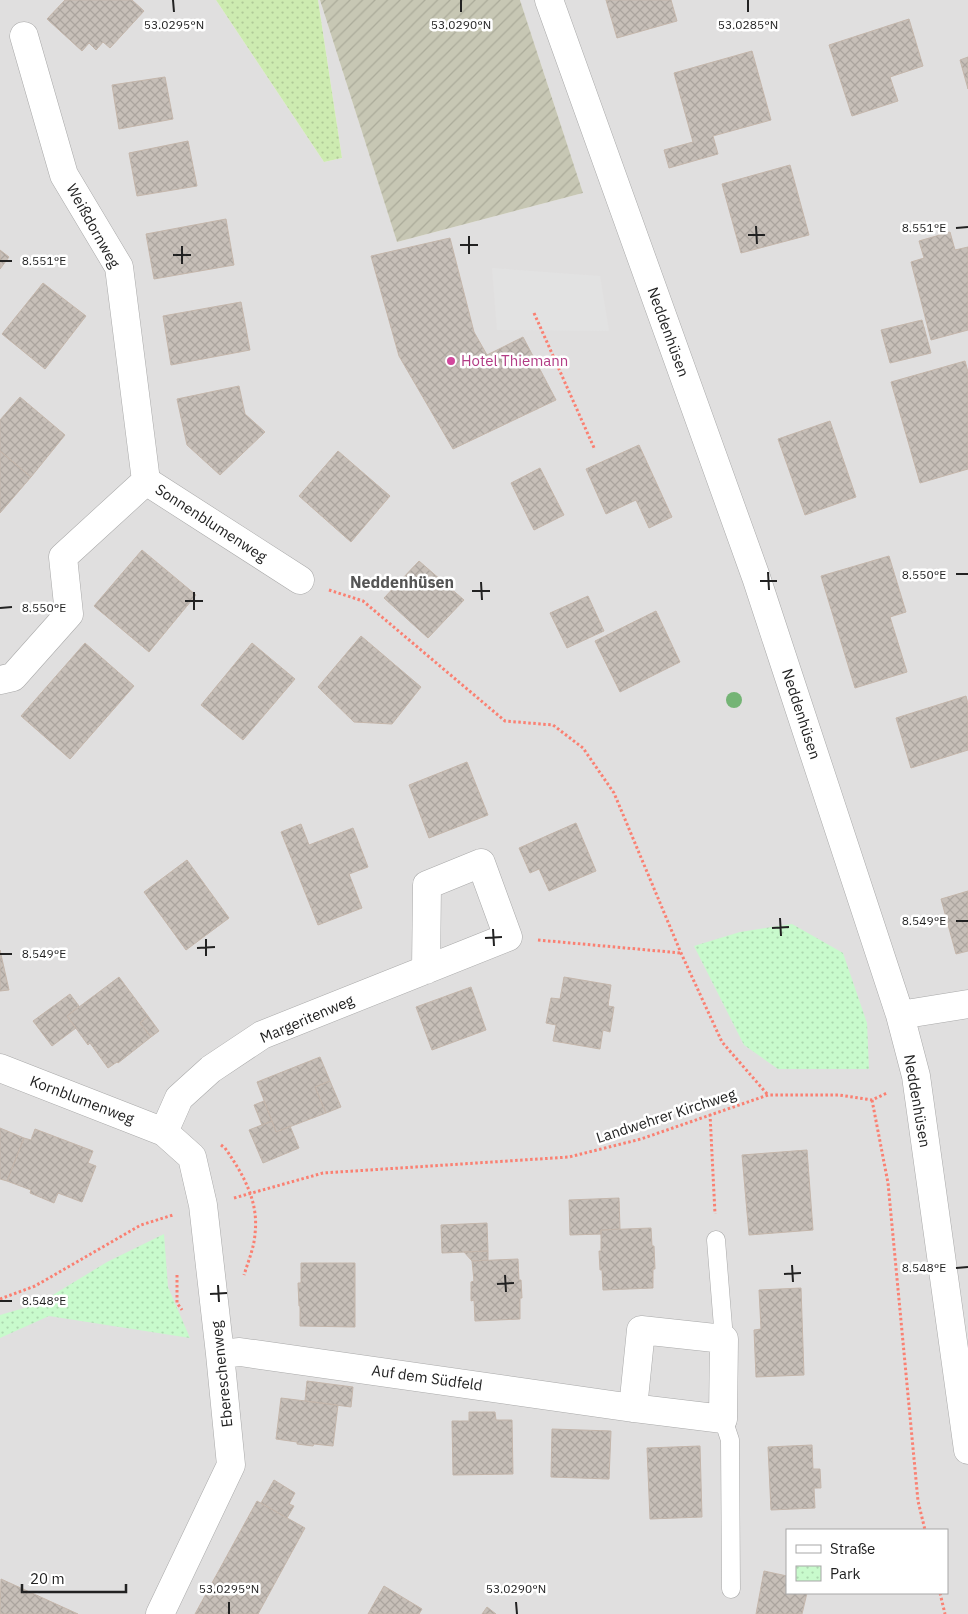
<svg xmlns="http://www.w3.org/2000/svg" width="968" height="1614" viewBox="0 0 968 1614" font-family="'IBM Plex Sans',sans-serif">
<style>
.residential{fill:#e0dfdf;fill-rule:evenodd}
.construction{fill:url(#construction-furrows)}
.grass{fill:url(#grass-dots)}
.park{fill:url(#park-dots)}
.parking{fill:#e2e2e2}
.building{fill:url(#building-cross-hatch);stroke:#c4b6ab}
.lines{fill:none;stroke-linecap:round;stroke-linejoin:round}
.service-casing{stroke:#a9a9a9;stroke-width:19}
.minor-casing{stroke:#a9a9a9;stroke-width:29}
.path{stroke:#fa8072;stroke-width:3;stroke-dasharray:2.5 2.5;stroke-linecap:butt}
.service{stroke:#fff;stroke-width:18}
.minor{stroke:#fff;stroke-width:28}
.tree{fill:#74b475}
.ticks{fill:none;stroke:#222;stroke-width:2}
.hotel-dot{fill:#d1479c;stroke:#fff;stroke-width:2}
.labels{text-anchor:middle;stroke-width:5;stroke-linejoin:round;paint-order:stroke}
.street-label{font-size:15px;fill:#222;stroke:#fff}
.hotel-label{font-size:15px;fill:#b23c85;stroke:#fff;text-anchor:start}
.neighbourhood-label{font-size:16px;font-weight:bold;fill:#555;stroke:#fff}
.ticks-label{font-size:12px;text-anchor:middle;fill:#222;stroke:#fff;stroke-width:5;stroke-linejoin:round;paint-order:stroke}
</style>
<defs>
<pattern id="construction-furrows" width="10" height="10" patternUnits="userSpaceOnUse" patternTransform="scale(1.25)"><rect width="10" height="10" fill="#c7c7b4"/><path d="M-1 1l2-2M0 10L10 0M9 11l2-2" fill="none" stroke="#abab9a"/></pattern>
<pattern id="grass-dots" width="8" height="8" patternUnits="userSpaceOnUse" patternTransform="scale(1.25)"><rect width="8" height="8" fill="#cdebb0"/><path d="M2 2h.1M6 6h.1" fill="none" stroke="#b0c997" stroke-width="1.8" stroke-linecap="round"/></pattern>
<pattern id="park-dots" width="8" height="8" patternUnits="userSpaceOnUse" patternTransform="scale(1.25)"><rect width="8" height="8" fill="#c8facc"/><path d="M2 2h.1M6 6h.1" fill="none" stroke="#acd6af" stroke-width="1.8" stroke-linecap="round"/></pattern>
<pattern id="building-cross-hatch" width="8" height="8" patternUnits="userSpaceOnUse" patternTransform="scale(1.25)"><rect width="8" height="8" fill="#c7bfb8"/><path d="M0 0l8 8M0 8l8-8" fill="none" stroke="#aba49e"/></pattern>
</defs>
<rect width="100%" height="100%" fill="#f2efe9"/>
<path class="residential" d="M0,0H216L324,162L342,158L318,0H320L397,242L583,193L520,0H968V1614H0ZM787,1530H947V1593H787Z"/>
<path class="construction" d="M320,0H520L583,193L397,242Z"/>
<path class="grass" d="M216,0H318L342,158L324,162Z"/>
<path class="park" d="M792,924L843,953L867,1023L869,1069H778L744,1045L694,946L740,932Z
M164,1234L168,1287L190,1338L49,1316L0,1338V1315L38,1304L107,1262Z"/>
<path class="parking" d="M492,268L600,276L609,331L497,330Z"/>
<path class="building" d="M65,0H132L144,11L110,48L103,42L96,50L89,43L82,51L47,19Z
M606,0H671L677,21L617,38Z
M909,19L923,66L890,77L898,101L852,116L829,45Z
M752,51L771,120L713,136L718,154L669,168L664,150L693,142L674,73Z
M968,57V89L960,60Z
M165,77L173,119L119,129L112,85Z
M188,141L197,186L137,196L129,153Z
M790,165L809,235L741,253L722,184Z
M226,219L234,265L154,279L146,234Z
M950,232L955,250L968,247V330L931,340L911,262L924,258L919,241Z
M450,238L474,332L487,355L523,337L556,400L453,449L399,356L371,256Z
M0,250L9,257L0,269Z
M43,283L86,316L45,369L2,334Z
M241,302L250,350L171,365L163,316Z
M922,320L931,353L890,363L881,330Z
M965,361L968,372V469L920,483L891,382Z
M239,386L245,414L265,432L220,475L187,445L177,399Z
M20,397L65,435L31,477L0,451V420Z
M830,421L856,497L805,515L778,439Z
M639,445L672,517L649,528L636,500L606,514L586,469Z
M0,451L31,477L0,513Z
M338,451L390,496L351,542L299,496Z
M540,468L564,515L534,530L511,483Z
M142,550L196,595L149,652L94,606Z
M889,556L906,612L890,617L907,672L855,688L821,576Z
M419,561L464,600L428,638L384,598Z
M588,596L604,631L567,648L550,613Z
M656,611L680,662L620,692L595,641Z
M361,636L421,687L392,724L354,722L318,687Z
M85,643L134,686L70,759L21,716Z
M252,643L295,679L243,740L201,705Z
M966,696L968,704V750L911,768L896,718Z
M467,762L488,815L429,838L409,785Z
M576,823L596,871L549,891L539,869L530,873L519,848Z
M301,824L309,845L353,828L368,867L349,874L362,908L318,925L281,832Z
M187,860L229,918L186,950L144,892Z
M968,891V951L956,954L941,899Z
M0,950L9,990L0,991Z
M119,977L148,1016L140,1023L151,1037L118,1063L117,1062L108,1068L90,1043L88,1045L67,1016Z
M564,977L611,985L608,1006L614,1007L610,1032L603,1030L600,1049L553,1041L556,1025L546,1023L551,998L560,999Z
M471,987L486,1030L432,1050L416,1007Z
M70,994L79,1006L67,1016L76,1028L52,1046L33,1021Z
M148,1016L159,1031L151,1037L140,1023Z
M320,1057L330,1081L315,1087L326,1113L276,1132L257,1082Z
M330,1081L341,1107L326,1113L315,1087Z
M264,1101L272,1121L262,1125L254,1105Z
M272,1121L276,1132L290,1126L299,1148L263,1163L249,1130Z
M0,1128L24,1138L7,1181L0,1179Z
M35,1129L93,1151L88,1163L96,1166L82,1202L58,1193L54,1203L30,1193L31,1190L7,1181L24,1138L31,1140Z
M807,1150L813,1230L749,1235L742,1155Z
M619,1198L620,1229L601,1230V1234L570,1235L569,1200Z
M487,1223L488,1251L442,1253L441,1225Z
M651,1228L652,1246H654L655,1269H653V1288L603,1290L602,1270H600L599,1251H601V1230Z
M488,1251V1260L472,1261L464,1252Z
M518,1259L519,1280H521L522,1298H520V1319L475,1321L474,1300L471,1301V1282L474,1281L472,1261Z
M301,1263H355V1327L300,1326V1306H299L298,1283H301Z
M801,1288L804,1375L756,1377L754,1330L761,1329L759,1290Z
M307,1381L353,1387L351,1407L305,1401Z
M281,1398L338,1405L333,1446L314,1444L313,1446L297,1444V1442L276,1439Z
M469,1412H495L496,1420H512L513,1474L453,1475L452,1421H469Z
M552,1429L611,1431L609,1479L551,1477Z
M812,1445L813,1469H820L821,1488H814L815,1508L771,1510L768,1447Z
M700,1446L702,1517L650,1519L647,1448Z
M274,1480L295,1493L289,1504L294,1506L287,1518L261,1503Z
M257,1501L305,1528L258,1614H195Z
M764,1571L787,1576V1593H807L802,1614H756Z
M1,1579L78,1614H0Z
M384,1586L422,1609L419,1614H368Z
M487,1607L496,1614H482Z"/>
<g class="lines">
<defs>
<path id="service" d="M716,1240L724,1339
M723,1419L730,1440L731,1589"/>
<path id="minor" d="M549,0L756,577L900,1015L916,1076L968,1450
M24,36L64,175L119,267L146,481
M0,680L13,677L69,614L63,557L146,481L300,580
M900,1015L968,1004
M0,1068L164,1132L192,1157L203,1205L220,1354L231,1465L160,1614
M164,1132L179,1098L211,1069L262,1035L508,937L481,863L427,885L426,970
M220,1354L240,1352L633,1408L723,1419L724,1339L641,1330L633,1408"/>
</defs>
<use href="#service" class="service-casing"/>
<use href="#minor" class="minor-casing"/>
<path class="path" d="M534,313L595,450
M329,590L363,601L505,721L553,725L583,748L614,793L681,953L722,1042L768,1095
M538,940L681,953
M872,1100L888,1183L918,1501L925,1530
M710,1114L715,1214
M221,1145L225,1148C243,1174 259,1201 255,1234C254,1248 248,1262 244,1275
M234,1198L323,1173L569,1157L641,1139L768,1095H839L872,1100L887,1093
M177,1275V1303L182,1310
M0,1299L35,1286L141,1225L173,1215
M940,1593L945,1614"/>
<use href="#service" class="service"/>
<use href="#minor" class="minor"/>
</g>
<circle class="tree" cx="734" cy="700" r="8"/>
<path class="ticks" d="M173,0L174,12M461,0V12M748,0V12M756,226L757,244M956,228L968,227M748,235H765M469,236V254M460,245H478M182,246V264M173,255H191M0,261H12M768,572L769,590M956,574H968M760,581H777M481,582L482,600M472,591H490M194,592V610M185,601H203M0,608L12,607M780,918L781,936M956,921H968M772,928L789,927M493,929L494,946M485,938L502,937M206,939V956M197,948L215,947M0,954H12M792,1265L793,1282M956,1268L968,1267M784,1274L801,1273M505,1275L506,1292M497,1284L514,1283M218,1285L219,1302M210,1294L227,1293M0,1301H12M229,1602V1614M516,1602L517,1614"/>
<circle class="hotel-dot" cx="451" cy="361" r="5"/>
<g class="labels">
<g class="street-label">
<text transform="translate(93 226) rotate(61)" y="5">Weißdornweg</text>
<text transform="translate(668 332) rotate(70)" y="5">Neddenhüsen</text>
<text transform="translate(211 523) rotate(33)" y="5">Sonnenblumenweg</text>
<text transform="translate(801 714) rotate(72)" y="5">Neddenhüsen</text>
<text transform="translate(307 1019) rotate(-23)" y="5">Margeritenweg</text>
<text transform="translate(82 1100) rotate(21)" y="5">Kornblumenweg</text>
<text transform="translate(917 1101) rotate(80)" y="5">Neddenhüsen</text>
<text transform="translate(666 1116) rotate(-18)" y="5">Landwehrer Kirchweg</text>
<text transform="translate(222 1374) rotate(-96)" y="5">Ebereschenweg</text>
<text transform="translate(427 1378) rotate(8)" y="5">Auf dem Südfeld</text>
</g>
<g class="hotel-label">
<text x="461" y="366">Hotel Thiemann</text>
</g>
<g class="neighbourhood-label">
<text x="402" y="588">Neddenhüsen</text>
</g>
</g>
<g class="ticks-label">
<text x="174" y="29">53.0295°N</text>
<text x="461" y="29">53.0290°N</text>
<text x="748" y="29">53.0285°N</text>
<text x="924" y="232">8.551°E</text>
<text x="44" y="265">8.551°E</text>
<text x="924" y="579">8.550°E</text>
<text x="44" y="612">8.550°E</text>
<text x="924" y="925">8.549°E</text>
<text x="44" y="958">8.549°E</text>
<text x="924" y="1272">8.548°E</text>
<text x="44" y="1305">8.548°E</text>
<text x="229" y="1593">53.0295°N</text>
<text x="516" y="1593">53.0290°N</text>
</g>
<rect x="786" y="1529" width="162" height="65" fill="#ffffff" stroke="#a7a7a7"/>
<rect x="796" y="1545" width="25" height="8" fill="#ffffff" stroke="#a7a7a7"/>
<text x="830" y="1554" font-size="15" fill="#222222">Straße</text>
<rect x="796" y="1566" width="25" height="15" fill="url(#park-dots)" stroke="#a7a7a7"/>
<text x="830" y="1579" font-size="15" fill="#222222">Park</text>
<path d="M22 1584v8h104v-8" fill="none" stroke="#222222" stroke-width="2.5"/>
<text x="30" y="1584" font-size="15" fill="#222222" stroke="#ffffff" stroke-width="4" paint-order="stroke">20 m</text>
</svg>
